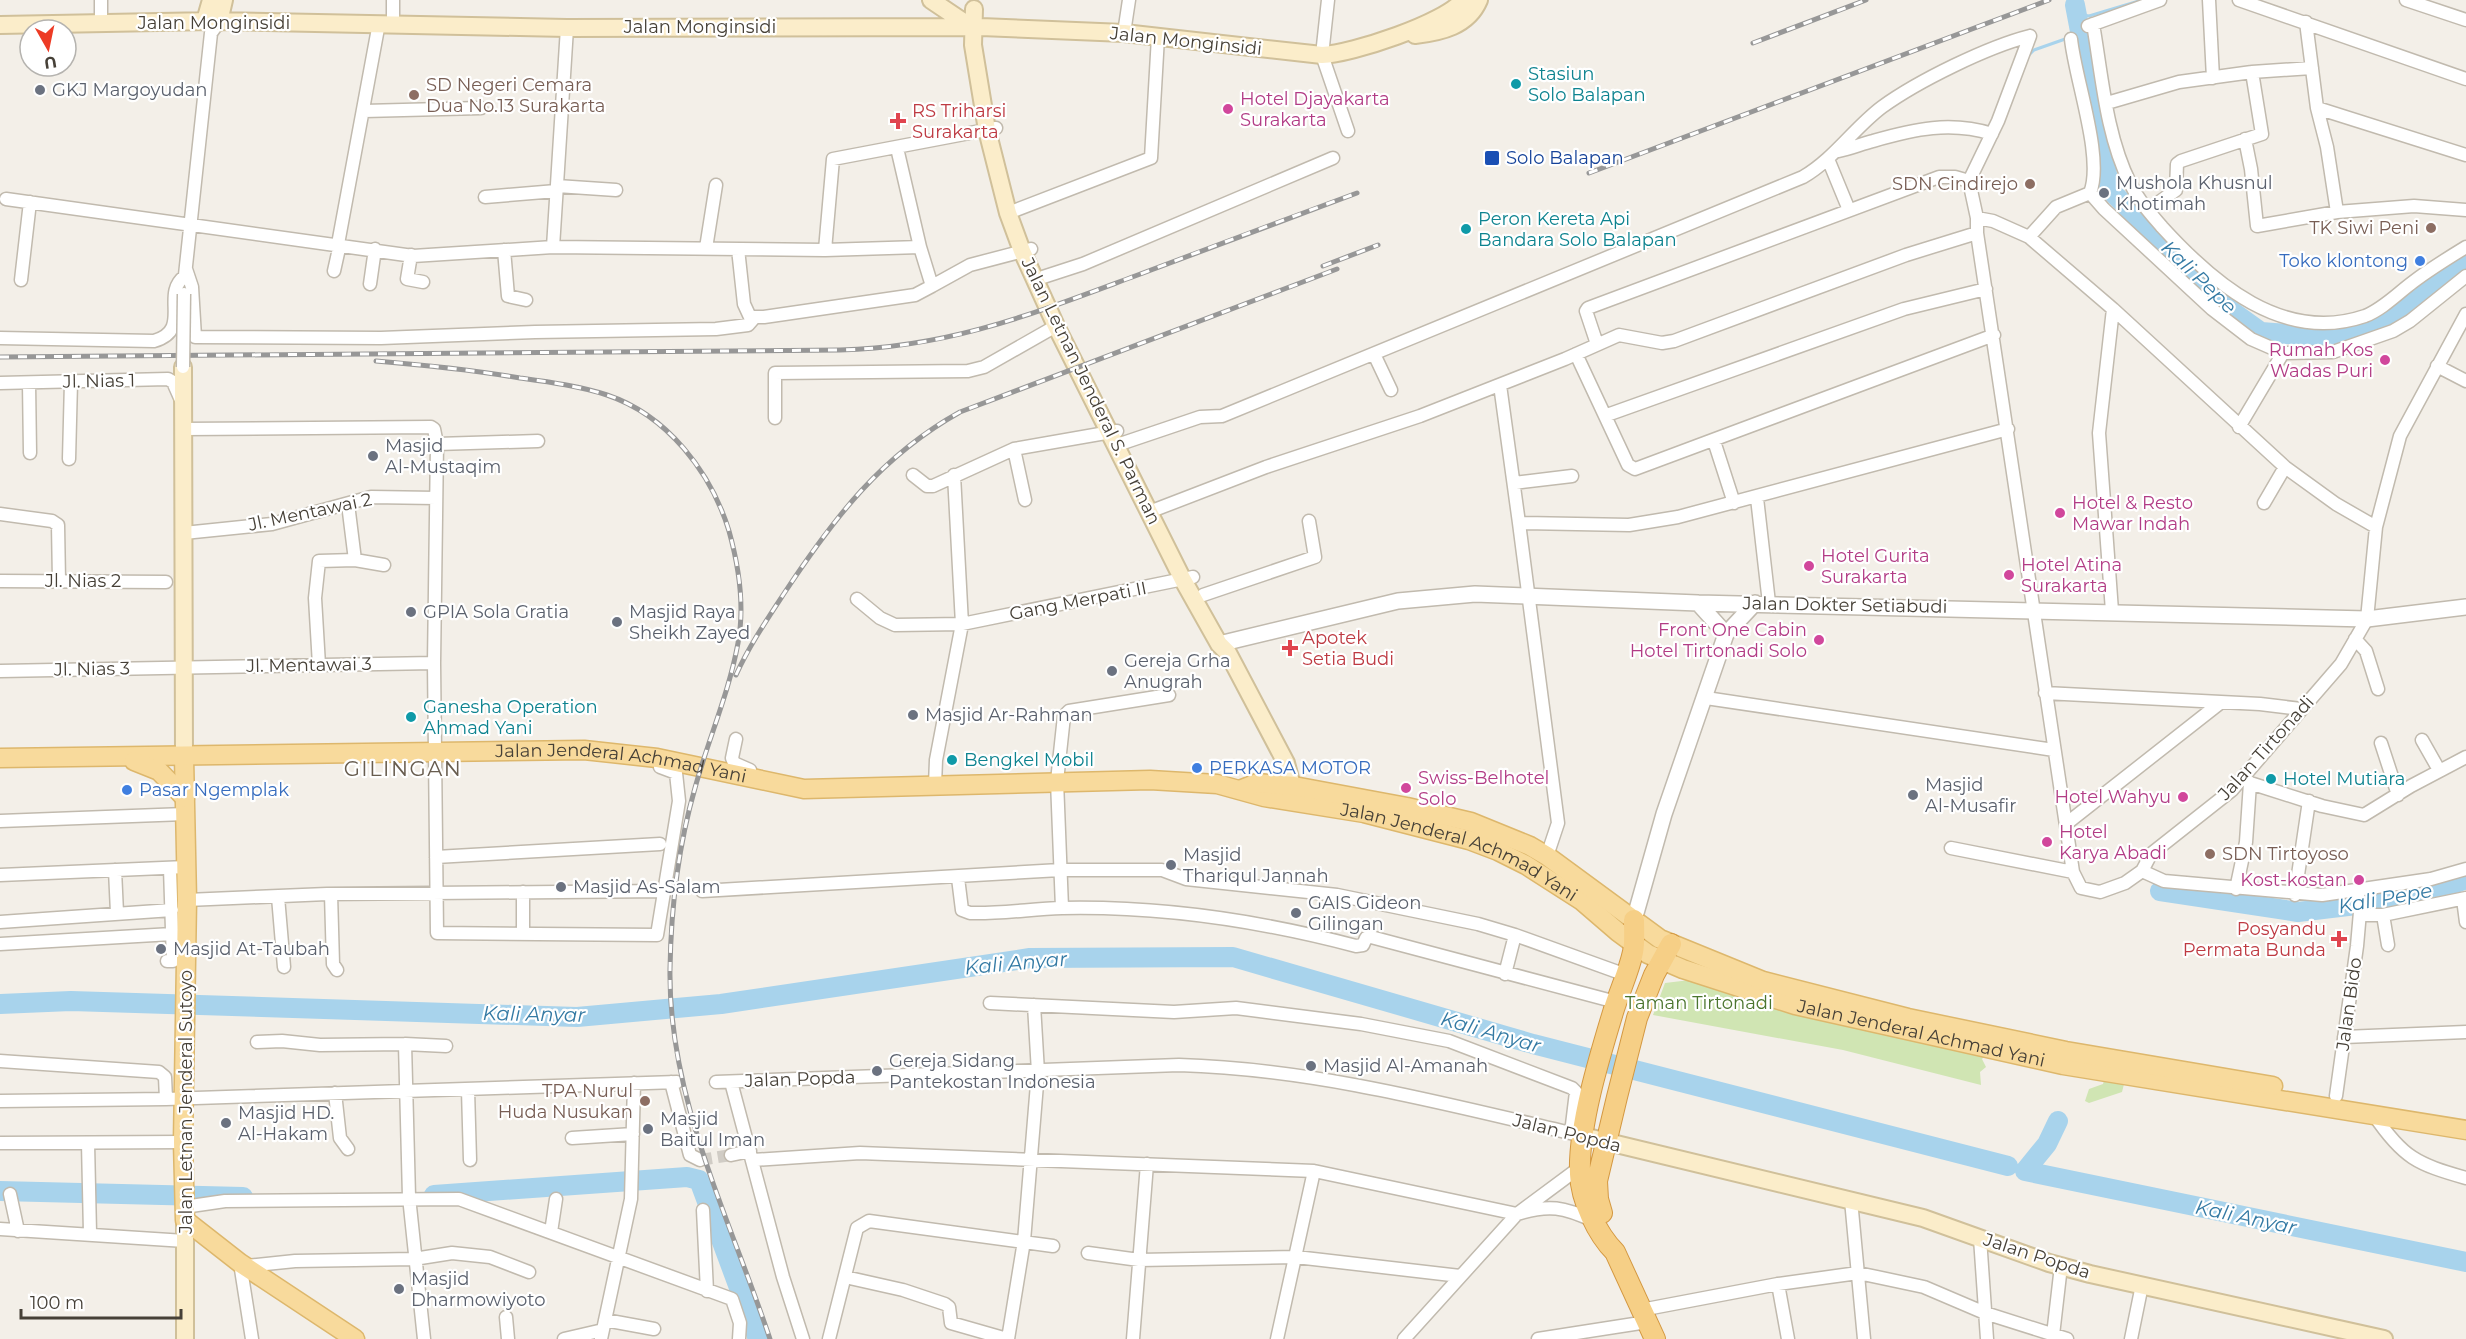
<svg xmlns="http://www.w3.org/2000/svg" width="2466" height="1339" viewBox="0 0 2466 1339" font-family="Montserrat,sans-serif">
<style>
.green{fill:#d0e5b3}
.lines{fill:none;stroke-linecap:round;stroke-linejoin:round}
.stream{stroke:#a8d3ec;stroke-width:3}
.river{stroke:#a8d3ec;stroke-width:20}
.minor-tunnel{stroke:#d0ccc5;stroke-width:12;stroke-dasharray:12 6;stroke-linecap:butt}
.minor-casing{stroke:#c1baae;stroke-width:15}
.tertiary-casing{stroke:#c1baae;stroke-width:18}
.secondary-casing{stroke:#d0c09a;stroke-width:20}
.primary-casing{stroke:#ddb76c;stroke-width:21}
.trunk-casing{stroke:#d49841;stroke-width:22}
.minor{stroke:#fff;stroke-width:12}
.tertiary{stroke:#fff;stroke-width:15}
.secondary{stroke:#fbedca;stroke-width:16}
.primary{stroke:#f8da9c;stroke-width:18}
.trunk{stroke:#f6cf86;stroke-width:20}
.rail-casing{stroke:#979797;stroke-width:5}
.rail{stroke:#fff;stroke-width:3;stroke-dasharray:9;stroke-linecap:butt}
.minor-bridge-casing{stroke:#c1baae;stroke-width:15;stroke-linecap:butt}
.minor-bridge{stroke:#fff;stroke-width:12}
.culture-dot{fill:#0f9aa8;stroke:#fff;stroke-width:2}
.worship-dot{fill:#6b7280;stroke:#fff;stroke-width:2}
.education-dot{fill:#8d6e63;stroke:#fff;stroke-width:2}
.hotel-dot{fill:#d1479c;stroke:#fff;stroke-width:2}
.health-dot{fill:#e0444e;stroke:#fff;stroke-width:2}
.transit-dot{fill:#1a4fb4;stroke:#fff;stroke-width:2}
.shop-dot{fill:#3f7fe0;stroke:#fff;stroke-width:2}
.labels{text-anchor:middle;stroke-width:4.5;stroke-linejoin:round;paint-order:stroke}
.street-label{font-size:18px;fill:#464037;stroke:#fff}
.culture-label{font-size:18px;fill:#0d838f;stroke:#fff;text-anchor:start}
.education-label{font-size:18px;fill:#785e54;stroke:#fff;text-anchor:end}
.worship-label{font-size:18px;fill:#5b616d;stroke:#fff;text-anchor:start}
.hotel-label{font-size:18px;fill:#b23c85;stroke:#fff;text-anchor:start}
.health-label{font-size:18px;fill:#be3a42;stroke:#fff;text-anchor:start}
.transit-label{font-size:18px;fill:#164399;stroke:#fff;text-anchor:start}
.shop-label{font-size:18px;fill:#366cbe;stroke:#fff;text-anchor:start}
.park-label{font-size:18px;fill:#4b752e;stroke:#fff}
.water-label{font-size:20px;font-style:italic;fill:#347aa4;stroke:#fff}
.quarter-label{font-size:21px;letter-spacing:1.5px;fill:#685d4f;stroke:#fff}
</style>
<rect width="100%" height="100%" fill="#f3efe8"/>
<path class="green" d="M1690,980L1987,1053L1982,1059L1986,1067L1980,1072L1981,1085L1843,1050L1653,1015L1665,983Z
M2105,1077L2125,1080L2122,1092L2089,1103L2085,1101L2089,1089L2103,1084Z"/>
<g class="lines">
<path class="stream" d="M2078,14L2089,16L2142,0
M2028,56L2034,50L2068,38"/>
<path class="river" d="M2075,5L2110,190L2229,309L2261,332L2338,338L2381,326L2466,260
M2160,891L2298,912L2373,903L2443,888L2466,879
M0,1004L71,1001L577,1017L721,1004L1030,958L1233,957L1533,1044L2008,1166
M2058,1121L2047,1144L2025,1171L2466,1262
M0,1191L243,1197
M434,1195L687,1177L699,1180L758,1339"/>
<path class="minor-tunnel" d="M700,1160L731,1155"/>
<defs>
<path id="minor" d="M101,0V24
M1328,0L1322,55L1348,131
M2209,0L2213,78
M2239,0L2466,79
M2406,0L2466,20
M2306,22L2317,108L2466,155
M393,24V0
M2093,24C2102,76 2106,135 2130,183C2138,200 2150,213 2162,227C2213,283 2283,344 2365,316C2383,309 2398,293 2413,282C2430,269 2448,258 2466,247
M2088,26L2160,0
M567,28L553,247L825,250L920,247L932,286L970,265L1031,249
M1124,33L1129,0
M2030,36L1998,121L1969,181L1977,218L1993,221L2029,237L2113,309L2285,467L2336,504L2376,527
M2071,39C2075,79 2104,158 2090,193L2104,209L2212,309L2251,339L2283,353L2333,352L2393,331L2410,321L2466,276
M2107,103L2179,82L2252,72L2312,68
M2317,108L2327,147L2337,212L2414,206L2466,210
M364,111L481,108
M2245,139L2251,169L2257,226L2337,212
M897,148L920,247
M1838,151C1850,149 1861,144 1873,141C1914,129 1951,121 1992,134
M1828,159L1849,210
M557,186L616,190
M485,197L556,191
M6,199L413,256L553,247
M1016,210L1151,158L1158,37
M2148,210L2176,190L2177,164L2181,161L2262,134L2252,72
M1977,218V233L2073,872L2081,888L2100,892L2125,883L2142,871L2151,854L2232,790L2341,664L2367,619L2376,527L2400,436L2466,314
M2029,237L2056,207L2090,193
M338,244L379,23
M706,248L716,185
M738,249L744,304L750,317H764L915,295L932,286
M504,250L508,296L526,300
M825,250L833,159L996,128
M411,255L407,279L423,282
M186,269L192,287L195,337L381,338L535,332L716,329L748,325L755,317
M334,271L340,244
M185,275L211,33L219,22
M1043,277L1083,264L1333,158
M21,280L30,202
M370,284L375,249
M0,338L154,341C193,330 160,294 185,276
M1597,344L1586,311L1588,308L1939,177H1955L1969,181
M1374,354L1391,390
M1576,354L1628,465L1635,469L1994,335
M2437,366L2466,381
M0,383L168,379L173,382L181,400
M29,383L30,453
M1500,385L1519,523L1629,525L1678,517L2008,429
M1607,415L1904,309L1986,289
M775,418V373L968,371L984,367L1056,326
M2239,427L2283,353
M184,429L431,427L434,429L437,444L434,663L437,933L657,935L679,801L676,773L660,767
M1714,441L1734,503
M1123,443L1200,417L1222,416L1803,177C1834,159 1854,128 1882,107C1918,81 1987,47 2030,36
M437,444L538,441
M1014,449L1025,500
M69,459L71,382
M913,475L927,486H933L1014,449L1117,431
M1514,483L1572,476
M1757,498L1769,603
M2264,503L2285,467
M348,504L355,560
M1149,512L1266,467L1420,416L1565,359L1619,335L1662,343L1674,341L1906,255L1977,233
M0,514L52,521L58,525L59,581
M1519,523L1558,823L1547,856
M184,533L272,524L371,497L436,498
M0,581L166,582
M1203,595L1315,557L1309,521
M857,599L880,618L895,625L962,624L1193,577
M2112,611L2099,433L2113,309
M2355,639L2366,651L2378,689
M319,665L315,598L319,561L355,560L384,565
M0,671L434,663
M2045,693L2260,704L2301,709
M1706,698L2054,750
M736,739L732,758L734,763L750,770
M2422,740L2439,770
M2381,743L2398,795
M2250,783L2322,806L2364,815L2411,786L2466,757
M935,785L936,760L962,624L954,475
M0,821L185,814
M2066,824L2220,703
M1951,848L2073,872
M436,857L660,844
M115,870L117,913
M2142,871L2164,881L2322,895L2431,879L2466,869
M0,875L186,867
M958,878L962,910L970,913C1001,914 1031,909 1062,908C1160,906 1261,921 1356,946L1363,945L1366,938L1371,937L1616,1002
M2236,889L2246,842L2250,783L2246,779
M702,891L1060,870H1162L1186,879L1337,895L1478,924L1515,935L1626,975
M331,894L333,964L337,970
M2295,895L2309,801
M278,897L284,967
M2463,899L2466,922
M187,900L327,894L664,891
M1062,908L1057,781L1064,716L1069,711L1169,695
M2360,915H2383L2466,898
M2383,915L2388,945
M0,922L172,910
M523,934V892
M0,944L172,934
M167,961H173L170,868
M1505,974L1515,935
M990,1003L1174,1012L1236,1008L1361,1024L1449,1041L1572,1088L1576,1092L1571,1133
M2344,1037L2466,1032
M257,1042L282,1041L320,1045L405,1044
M0,1061L159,1072L165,1077L166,1099
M671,1082L690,1155L700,1160
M716,1082L1179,1065C1317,1069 1450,1105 1583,1136
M731,1082L783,1277L803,1339
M468,1090L470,1160
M335,1093L340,1138L348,1149
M2336,1096L2357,946L2360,912L2358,892
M0,1101L166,1099L677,1082
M2374,1115C2403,1158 2417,1164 2466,1178
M572,1138L633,1134
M0,1143L183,1142
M88,1143L90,1233
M731,1155L750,1151
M753,1160L860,1153L1314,1171L1517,1214C1549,1204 1564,1207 1594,1221
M10,1194L18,1231
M1851,1200L1864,1339
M184,1207L225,1201L459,1199L732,1299L740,1323L739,1339
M703,1210L707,1291
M0,1229L185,1241
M551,1232L556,1199
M1980,1238L1987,1339
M1088,1253L1139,1260L1296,1257L1460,1276
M240,1263L252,1339
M246,1266L295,1261L414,1259L452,1253L490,1257L529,1272
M845,1277L903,1290L945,1304L949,1307L951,1323L1007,1339
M1778,1284L1788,1339
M1641,1310L1778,1284L1858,1273L1924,1287L1985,1313L2067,1339
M506,1317L508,1339
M605,1320L654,1329
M2053,1335L2061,1266
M424,1339L409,1197L405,1044L446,1046
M564,1339L603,1330
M601,1339L631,1199L634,1083
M829,1339L857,1228L869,1221L1053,1246
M1008,1339L1024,1241L1038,1072L1034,1005
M1133,1339L1147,1164
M1277,1339L1314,1171
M1404,1339L1517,1214L1583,1165
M1538,1339L1647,1322
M2131,1339L2142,1285"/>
<path id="tertiary" d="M1698,603L1726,634
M1219,644L1398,601L1475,594L1698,603L2367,619L2466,607
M1634,920L1664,814L1726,634L1755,603"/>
<path id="secondary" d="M931,0L971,27
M974,9L973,45L987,130L1008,213L1022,251L1056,326L1183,580L1219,644L1228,653L1286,763L1295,797
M205,21L211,0
M219,22L224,0
M0,25L212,21L567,28L981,27L1124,33L1322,55C1351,54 1446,23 1463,0
M1415,35C1441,32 1468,26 1479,0
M183,367L184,757
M1583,1136L1923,1218L2049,1263L2090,1274L2384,1339
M185,1220V1339"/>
<g id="primary">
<path d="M184,757L187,900L183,1142L185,1220L240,1263L355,1339"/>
<path id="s1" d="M0,758L584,750L657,758L804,789L1150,780L1217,784L1264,797L1364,813L1469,840L1498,851L1526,865L1582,901L1618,932L1648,954L1683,969L1795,1005L2063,1065L2466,1130"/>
<path d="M134,761L159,771L185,798"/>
<path d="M1242,789L1257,783L1294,786L1407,807L1471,822L1530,846L1547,856L1660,939L1763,981L1908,1018L2066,1051L2273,1086"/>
</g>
<path id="trunk" d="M1634,920C1634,931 1635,942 1633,952C1629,971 1620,990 1614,1009C1600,1055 1578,1126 1580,1174C1581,1200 1597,1234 1615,1252L1655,1339
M1602,1213L1598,1199L1597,1181L1617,1097L1637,1018L1654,975L1671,944"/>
</defs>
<use href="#minor" class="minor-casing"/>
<use href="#tertiary" class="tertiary-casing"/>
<use href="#secondary" class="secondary-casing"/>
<use href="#primary" class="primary-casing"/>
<use href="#trunk" class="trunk-casing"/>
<use href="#minor" class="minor"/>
<use href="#tertiary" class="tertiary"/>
<use href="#secondary" class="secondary"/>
<use href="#primary" class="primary"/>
<use href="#trunk" class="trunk"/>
<defs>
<path id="rail" d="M1753,43L1866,0
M1589,173L2049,0
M1323,266L1378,245
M0,357L840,350C951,347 1032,314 1135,276C1209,248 1283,220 1357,193
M376,361C424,365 473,370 520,378C549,382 579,386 607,395C667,415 711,472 729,531C739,567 745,606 738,643C729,693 708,740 695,788C678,847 671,908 670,969C668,1098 730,1219 770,1339
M736,675C749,646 768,618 785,592C834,518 881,456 960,412L1337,269"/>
</defs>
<use href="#rail" class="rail-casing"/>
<use href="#rail" class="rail"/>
<defs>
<path id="minor-bridge" d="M183,367L184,294"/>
</defs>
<use href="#minor-bridge" class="minor-bridge-casing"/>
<use href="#minor-bridge" class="minor-bridge"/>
</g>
<g class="culture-dot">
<circle cx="1516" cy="84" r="6"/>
<circle cx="1466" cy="229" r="6"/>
<circle cx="411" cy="717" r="6"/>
<circle cx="952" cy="760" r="6"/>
<circle cx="2271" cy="779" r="6"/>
</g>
<g class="worship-dot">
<circle cx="40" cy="90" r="6"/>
<circle cx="2104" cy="193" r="6"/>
<circle cx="373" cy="456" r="6"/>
<circle cx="411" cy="612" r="6"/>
<circle cx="617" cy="622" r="6"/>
<circle cx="1112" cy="671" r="6"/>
<circle cx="913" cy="715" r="6"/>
<circle cx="1913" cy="795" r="6"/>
<circle cx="1171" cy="865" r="6"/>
<circle cx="561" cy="887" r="6"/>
<circle cx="1296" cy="913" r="6"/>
<circle cx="161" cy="949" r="6"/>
<circle cx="1311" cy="1066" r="6"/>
<circle cx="877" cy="1071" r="6"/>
<circle cx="226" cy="1123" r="6"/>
<circle cx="648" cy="1129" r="6"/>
<circle cx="399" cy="1289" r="6"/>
</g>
<g class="education-dot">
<circle cx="414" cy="95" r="6"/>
<circle cx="2030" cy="184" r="6"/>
<circle cx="2431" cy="228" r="6"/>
<circle cx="2210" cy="854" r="6"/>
<circle cx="645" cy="1101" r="6"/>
</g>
<g class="hotel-dot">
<circle cx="1228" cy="109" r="6"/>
<circle cx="2385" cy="360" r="6"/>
<circle cx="2060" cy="513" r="6"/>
<circle cx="1809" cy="566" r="6"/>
<circle cx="2009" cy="575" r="6"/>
<circle cx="1819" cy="640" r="6"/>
<circle cx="1406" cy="788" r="6"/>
<circle cx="2183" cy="797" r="6"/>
<circle cx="2047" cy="842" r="6"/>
<circle cx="2359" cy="880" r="6"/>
</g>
<g class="health-dot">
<path d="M895 112h6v6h6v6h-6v6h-6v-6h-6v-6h6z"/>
<path d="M1287 639h6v6h6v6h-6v6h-6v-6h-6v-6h6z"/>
<path d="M2336 930h6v6h6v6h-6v6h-6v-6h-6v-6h6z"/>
</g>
<rect class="transit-dot" x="1484" y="150" width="16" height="16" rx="3"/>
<g class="shop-dot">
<circle cx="2420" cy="261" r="6"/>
<circle cx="1197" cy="768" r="6"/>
<circle cx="127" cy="790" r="6"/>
</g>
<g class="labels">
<g class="street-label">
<text x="214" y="29">Jalan Monginsidi</text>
<text x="700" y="33">Jalan Monginsidi</text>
<text transform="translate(1186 41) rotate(6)" y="6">Jalan Monginsidi</text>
<text transform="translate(99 381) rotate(-1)" y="6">Jl. Nias 1</text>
<text transform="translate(1091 391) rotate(64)" y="6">Jalan Letnan Jenderal S. Parman</text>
<text transform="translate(310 512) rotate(-12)" y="6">Jl. Mentawai 2</text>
<text x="83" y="587">Jl. Nias 2</text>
<text transform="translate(1078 601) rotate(-11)" y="6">Gang Merpati II</text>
<text transform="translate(1845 605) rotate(1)" y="6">Jalan Dokter Setiabudi</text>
<text transform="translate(309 665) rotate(-1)" y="6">Jl. Mentawai 3</text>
<text transform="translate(92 669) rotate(-1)" y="6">Jl. Nias 3</text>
<text transform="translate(2266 748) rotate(-48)" y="6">Jalan Tirtonadi</text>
<text dy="6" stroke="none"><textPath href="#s1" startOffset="622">Jalan Jenderal Achmad Yani</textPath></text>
<text dy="6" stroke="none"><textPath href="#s1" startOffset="1474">Jalan Jenderal Achmad Yani</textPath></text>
<text transform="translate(2349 1004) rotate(-82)" y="6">Jalan Bido</text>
<text dy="6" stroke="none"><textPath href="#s1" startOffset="1978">Jalan Jenderal Achmad Yani</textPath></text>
<text transform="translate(800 1079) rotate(-2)" y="6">Jalan Popda</text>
<text transform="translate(186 1102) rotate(-90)" y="6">Jalan Letnan Jenderal Sutoyo</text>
<text transform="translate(1567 1133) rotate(14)" y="6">Jalan Popda</text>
<text transform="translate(2037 1256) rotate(18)" y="6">Jalan Popda</text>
</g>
<g class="culture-label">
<text x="1528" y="80">Stasiun<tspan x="1528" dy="21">Solo Balapan</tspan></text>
<text x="1478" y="225">Peron Kereta Api<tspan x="1478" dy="21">Bandara Solo Balapan</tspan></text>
<text x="423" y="713">Ganesha Operation<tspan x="423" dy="21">Ahmad Yani</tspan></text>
<text x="964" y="766">Bengkel Mobil</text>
<text x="2283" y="785">Hotel Mutiara</text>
</g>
<g class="education-label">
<text x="426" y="91" text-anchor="start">SD Negeri Cemara<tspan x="426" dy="21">Dua No.13 Surakarta</tspan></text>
<text x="2018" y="190">SDN Cindirejo</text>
<text x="2419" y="234">TK Siwi Peni</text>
<text x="2222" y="860" text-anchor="start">SDN Tirtoyoso</text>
<text x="633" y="1097">TPA Nurul<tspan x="633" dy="21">Huda Nusukan</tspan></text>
</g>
<g class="worship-label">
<text x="52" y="96">GKJ Margoyudan</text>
<text x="2116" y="189">Mushola Khusnul<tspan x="2116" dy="21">Khotimah</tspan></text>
<text x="385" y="452">Masjid<tspan x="385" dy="21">Al-Mustaqim</tspan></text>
<text x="423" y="618">GPIA Sola Gratia</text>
<text x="629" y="618">Masjid Raya<tspan x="629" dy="21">Sheikh Zayed</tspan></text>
<text x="1124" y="667">Gereja Grha<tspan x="1124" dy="21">Anugrah</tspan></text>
<text x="925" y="721">Masjid Ar-Rahman</text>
<text x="1925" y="791">Masjid<tspan x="1925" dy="21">Al-Musafir</tspan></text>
<text x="1183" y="861">Masjid<tspan x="1183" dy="21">Thariqul Jannah</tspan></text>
<text x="573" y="893">Masjid As-Salam</text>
<text x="1308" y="909">GAIS Gideon<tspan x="1308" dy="21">Gilingan</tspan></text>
<text x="173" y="955">Masjid At-Taubah</text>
<text x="889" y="1067">Gereja Sidang<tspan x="889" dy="21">Pantekostan Indonesia</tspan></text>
<text x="1323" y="1072">Masjid Al-Amanah</text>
<text x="238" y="1119">Masjid HD.<tspan x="238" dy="21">Al-Hakam</tspan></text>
<text x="660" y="1125">Masjid<tspan x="660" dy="21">Baitul Iman</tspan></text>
<text x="411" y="1285">Masjid<tspan x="411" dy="21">Dharmowiyoto</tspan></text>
</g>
<g class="hotel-label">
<text x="1240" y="105">Hotel Djayakarta<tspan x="1240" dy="21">Surakarta</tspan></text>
<text x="2373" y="356" text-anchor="end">Rumah Kos<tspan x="2373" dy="21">Wadas Puri</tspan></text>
<text x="2072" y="509">Hotel &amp; Resto<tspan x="2072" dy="21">Mawar Indah</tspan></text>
<text x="1821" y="562">Hotel Gurita<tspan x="1821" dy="21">Surakarta</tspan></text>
<text x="2021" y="571">Hotel Atina<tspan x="2021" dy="21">Surakarta</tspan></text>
<text x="1807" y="636" text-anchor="end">Front One Cabin<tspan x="1807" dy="21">Hotel Tirtonadi Solo</tspan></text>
<text x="1418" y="784">Swiss-Belhotel<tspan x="1418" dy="21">Solo</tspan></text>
<text x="2171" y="803" text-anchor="end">Hotel Wahyu</text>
<text x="2059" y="838">Hotel<tspan x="2059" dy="21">Karya Abadi</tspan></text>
<text x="2347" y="886" text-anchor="end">Kost-kostan</text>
</g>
<g class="health-label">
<text x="912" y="117">RS Triharsi<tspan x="912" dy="21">Surakarta</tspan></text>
<text x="1302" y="644">Apotek<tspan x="1302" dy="21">Setia Budi</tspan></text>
<text x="2326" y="935" text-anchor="end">Posyandu<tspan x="2326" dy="21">Permata Bunda</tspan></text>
</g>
<g class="transit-label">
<text x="1506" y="164">Solo Balapan</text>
</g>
<g class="shop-label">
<text x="2408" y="267" text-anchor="end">Toko klontong</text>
<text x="1209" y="774">PERKASA MOTOR</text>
<text x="139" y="796">Pasar Ngemplak</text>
</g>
<g class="park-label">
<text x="1699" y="1009">Taman Tirtonadi</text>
</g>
<g class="water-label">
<text transform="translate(2199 277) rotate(44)" y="7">Kali Pepe</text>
<text transform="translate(2385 898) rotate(-10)" y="7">Kali Pepe</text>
<text transform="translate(1016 963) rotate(-5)" y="7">Kali Anyar</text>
<text transform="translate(534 1014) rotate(1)" y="7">Kali Anyar</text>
<text transform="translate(1491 1032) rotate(16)" y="7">Kali Anyar</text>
<text transform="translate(2246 1217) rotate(12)" y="7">Kali Anyar</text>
</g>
<g class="quarter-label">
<text x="403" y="776">GILINGAN</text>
</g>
</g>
<g transform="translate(48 48) rotate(171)"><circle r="28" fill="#ffffff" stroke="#b5b3af" stroke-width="1.5"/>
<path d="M0-4.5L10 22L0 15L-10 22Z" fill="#ed3b25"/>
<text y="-9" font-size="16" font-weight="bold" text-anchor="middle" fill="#464037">U</text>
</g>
<path d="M21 1309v9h160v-9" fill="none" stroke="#464037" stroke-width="3"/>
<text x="30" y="1309" font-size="18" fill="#464037" stroke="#ffffff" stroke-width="4.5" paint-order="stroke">100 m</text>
</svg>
